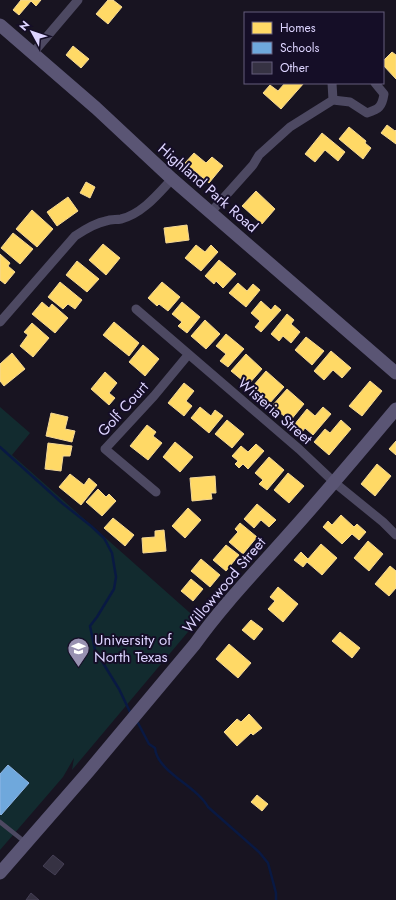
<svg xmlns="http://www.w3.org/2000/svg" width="396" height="900" viewBox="0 0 396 900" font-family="Jost,sans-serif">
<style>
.green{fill:#122b2f}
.homes{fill:#ffd966;stroke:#f5d894}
.schools{fill:#6fa8dc;stroke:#90b5e6}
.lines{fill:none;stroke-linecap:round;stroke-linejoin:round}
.stream{stroke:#091943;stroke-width:2.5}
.building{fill:#363243;stroke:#453f55}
.lane{stroke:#4d4962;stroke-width:4.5}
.street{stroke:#4d4962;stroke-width:9}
.secondary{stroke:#5a5574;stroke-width:13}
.labels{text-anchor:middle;stroke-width:4;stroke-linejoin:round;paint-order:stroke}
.street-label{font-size:15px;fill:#ddd4ff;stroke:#150e27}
.poi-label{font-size:15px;fill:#ddd4ff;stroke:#150e27;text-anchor:start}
</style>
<rect width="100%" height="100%" fill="#181421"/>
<path class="green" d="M0,407L30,433L12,455L198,620L72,770L74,758L63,777L0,850Z"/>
<path class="homes" d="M21,0H41L36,6L31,1L19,15L13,10Z
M108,0H113L122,7L108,24L96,14Z
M73,46L89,59L81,68L66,55Z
M392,52L396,55V79L383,65V61Z
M285,83H304L281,109L263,93L270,85L278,91Z
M387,125L395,131L396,130V144L381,133Z
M349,127L366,141L365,143L371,148L363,159L339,139Z
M322,133L345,152L338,161L325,150L315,162L305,154Z
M194,153L206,163L212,157L223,166L209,183L185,163Z
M86,182L95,187L90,198L80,193Z
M256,191L275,209L262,224L242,206Z
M68,197L78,211L57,226L47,212Z
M32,210L53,229L37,247L16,229Z
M187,225L189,240L166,243L164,228Z
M13,233L33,249L20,264L1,248Z
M103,244L120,258L106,275L89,260Z
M196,245L205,252L211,245L218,252L201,271L185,258Z
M0,254L10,263L8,266L15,272L5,284L0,280Z
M219,260L236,274L223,288L216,281L214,284L205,276Z
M77,261L99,279L87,292L66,275Z
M60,282L82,300L75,309L68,304L63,309L48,297Z
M162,282L180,297L168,311L159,304L157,306L148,298Z
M238,283L247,291L253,284L260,290L246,307L229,293Z
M261,301L271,310L275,305L281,310L261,332L255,327L260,321L251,313Z
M42,302L49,308L52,304L68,318L55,333L32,314Z
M182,302L200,317L187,333L178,326L182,322L172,314Z
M287,314L294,320L291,324L300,332L291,343L283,336L279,341L271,334Z
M205,320L220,334L206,349L191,336Z
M114,322L139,343L129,356L103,335Z
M32,323L49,338L33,357L20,346L28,335L24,332Z
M226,334L244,349L228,367L220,361L226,354L216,346Z
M306,337L324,351L312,365L295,350Z
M143,345L159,359L145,376L129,362Z
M331,351L351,368L342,378L333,370L324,380L314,371Z
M12,353L25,369L4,386L0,381V364Z
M246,354L262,369L248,385L231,371Z
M266,371L284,387L269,404L261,397L263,395L253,386Z
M105,372L117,383L109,393L115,398L109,405L91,389Z
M370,381L382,391L362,416L349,406Z
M184,383L194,391L186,401L192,406L184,416L168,403Z
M287,389L304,404L290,421L272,406Z
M200,407L211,416L215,410L223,416L209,433L191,418Z
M323,407L331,414L313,435L305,428L302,432L294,425L307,409L315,416Z
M51,413L68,417L65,429L75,431L72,442L46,436Z
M227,420L244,434L232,448L215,434Z
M341,420L351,429L329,455L314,442L325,429L330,433Z
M147,425L156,432L153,436L162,443L148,460L130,446Z
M396,441V455L389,449Z
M175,442L193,457L180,472L163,457Z
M48,443L72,446L70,456H63L61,471L45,469Z
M256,444L264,451L248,469L243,464L239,468L235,464L238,461L232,456L241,446L248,452Z
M269,457L284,470L267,490L259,484L263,480L255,473Z
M377,464L391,476L375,496L361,484Z
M288,473L304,486L289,503L274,490Z
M70,474L84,485L89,478L97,485L81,505L59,487Z
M215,476L216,493H211L212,499L192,501L190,478Z
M98,489L106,497L109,494L116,501L102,516L86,502Z
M257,504L276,520L269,527L261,520L254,528L244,519Z
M188,508L201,520L185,538L172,526Z
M341,515L354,527L357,524L366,532L359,540L352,534L342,544L323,527L328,521L332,525Z
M113,518L134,535L125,546L104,528Z
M240,523L257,537L243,554L229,542L238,532L235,529Z
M164,530L166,551L143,553L142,538L155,537V531Z
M368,541L383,554L369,571L354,558Z
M321,544L337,558L322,575L307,562L303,567L294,560L301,552L308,559Z
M226,545L239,555L226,571L213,560Z
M201,559L220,575L210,587L191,571Z
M390,566L396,571V588L389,596L375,584Z
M191,579L203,589L193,601L181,591Z
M278,587L298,604L283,622L268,609L275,601L270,597Z
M251,620L263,629L254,640L242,630Z
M340,632L360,648L352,658L332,641Z
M229,644L251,663L238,678L216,659Z
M249,714L262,728L253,735L251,733L237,746L224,732L237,719L241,722Z
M257,795L268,804L262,811L251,802Z"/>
<path class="schools" d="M8,765L29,783L1,815L0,814V774Z"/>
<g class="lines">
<path class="stream" d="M0,447L62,503L91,526L104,538L112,553L116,577L114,589L97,617L90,626L95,650L119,689L130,712
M138,723L149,744L155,748C157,772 197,786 208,807L259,852L268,863L276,893V900"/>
</g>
<path class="building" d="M53,855L64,864L55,875L43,866Z
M31,893L39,900H26Z"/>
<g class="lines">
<path class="lane" d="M0,822L25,842"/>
<path class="street" d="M33,53L78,0
M332,83L333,100
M211,212L253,165L259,155L290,127L333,100L350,102L367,113C379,109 382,107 384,94L375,83
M136,309L299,449L335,483L383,522L396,535
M0,322L75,236C84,230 95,223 106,221C111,219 116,220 121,219C142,214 158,194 172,179
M156,492L105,449L154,396L188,355"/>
<path class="secondary" d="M0,25L96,108L172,179L396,373
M0,873L88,772L195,644C222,606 255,572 286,537C324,495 360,452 396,409"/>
</g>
<defs>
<symbol id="university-pin" viewBox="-11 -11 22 30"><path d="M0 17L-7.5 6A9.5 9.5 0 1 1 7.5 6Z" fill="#9891b1" stroke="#150e27"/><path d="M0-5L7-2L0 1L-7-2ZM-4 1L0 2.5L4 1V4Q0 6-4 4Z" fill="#fff"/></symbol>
</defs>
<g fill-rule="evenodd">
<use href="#university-pin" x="66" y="636" width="25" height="34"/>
</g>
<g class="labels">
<g class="street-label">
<text transform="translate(208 188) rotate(41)" y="5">Highland Park Road</text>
<text transform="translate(123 409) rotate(-48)" y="5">Golf Court</text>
<text transform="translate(275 411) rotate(41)" y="5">Wisteria Street</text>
<text transform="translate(224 585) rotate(-50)" y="5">Willowwood Street</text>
</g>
<g class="poi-label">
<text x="94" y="645">University of<tspan x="94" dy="17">North Texas</tspan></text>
</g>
</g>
<rect x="244" y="12" width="140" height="72" fill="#150e27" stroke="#655d7d"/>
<rect x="252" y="22" width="20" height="12" fill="#ffd966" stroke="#655d7d"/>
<text x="280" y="32" font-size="12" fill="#ddd4ff">Homes</text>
<rect x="252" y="42" width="20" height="12" fill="#6fa8dc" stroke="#655d7d"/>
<text x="280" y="52" font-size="12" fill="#ddd4ff">Schools</text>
<rect x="252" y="62" width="20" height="12" fill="#363243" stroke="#655d7d"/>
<text x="280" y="72" font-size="12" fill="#ddd4ff">Other</text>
<g transform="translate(32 32) rotate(310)" stroke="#150e27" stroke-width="3" paint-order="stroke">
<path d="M0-3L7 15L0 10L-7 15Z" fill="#ddd4ff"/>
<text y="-6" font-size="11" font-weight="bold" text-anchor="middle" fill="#ddd4ff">N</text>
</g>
</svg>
